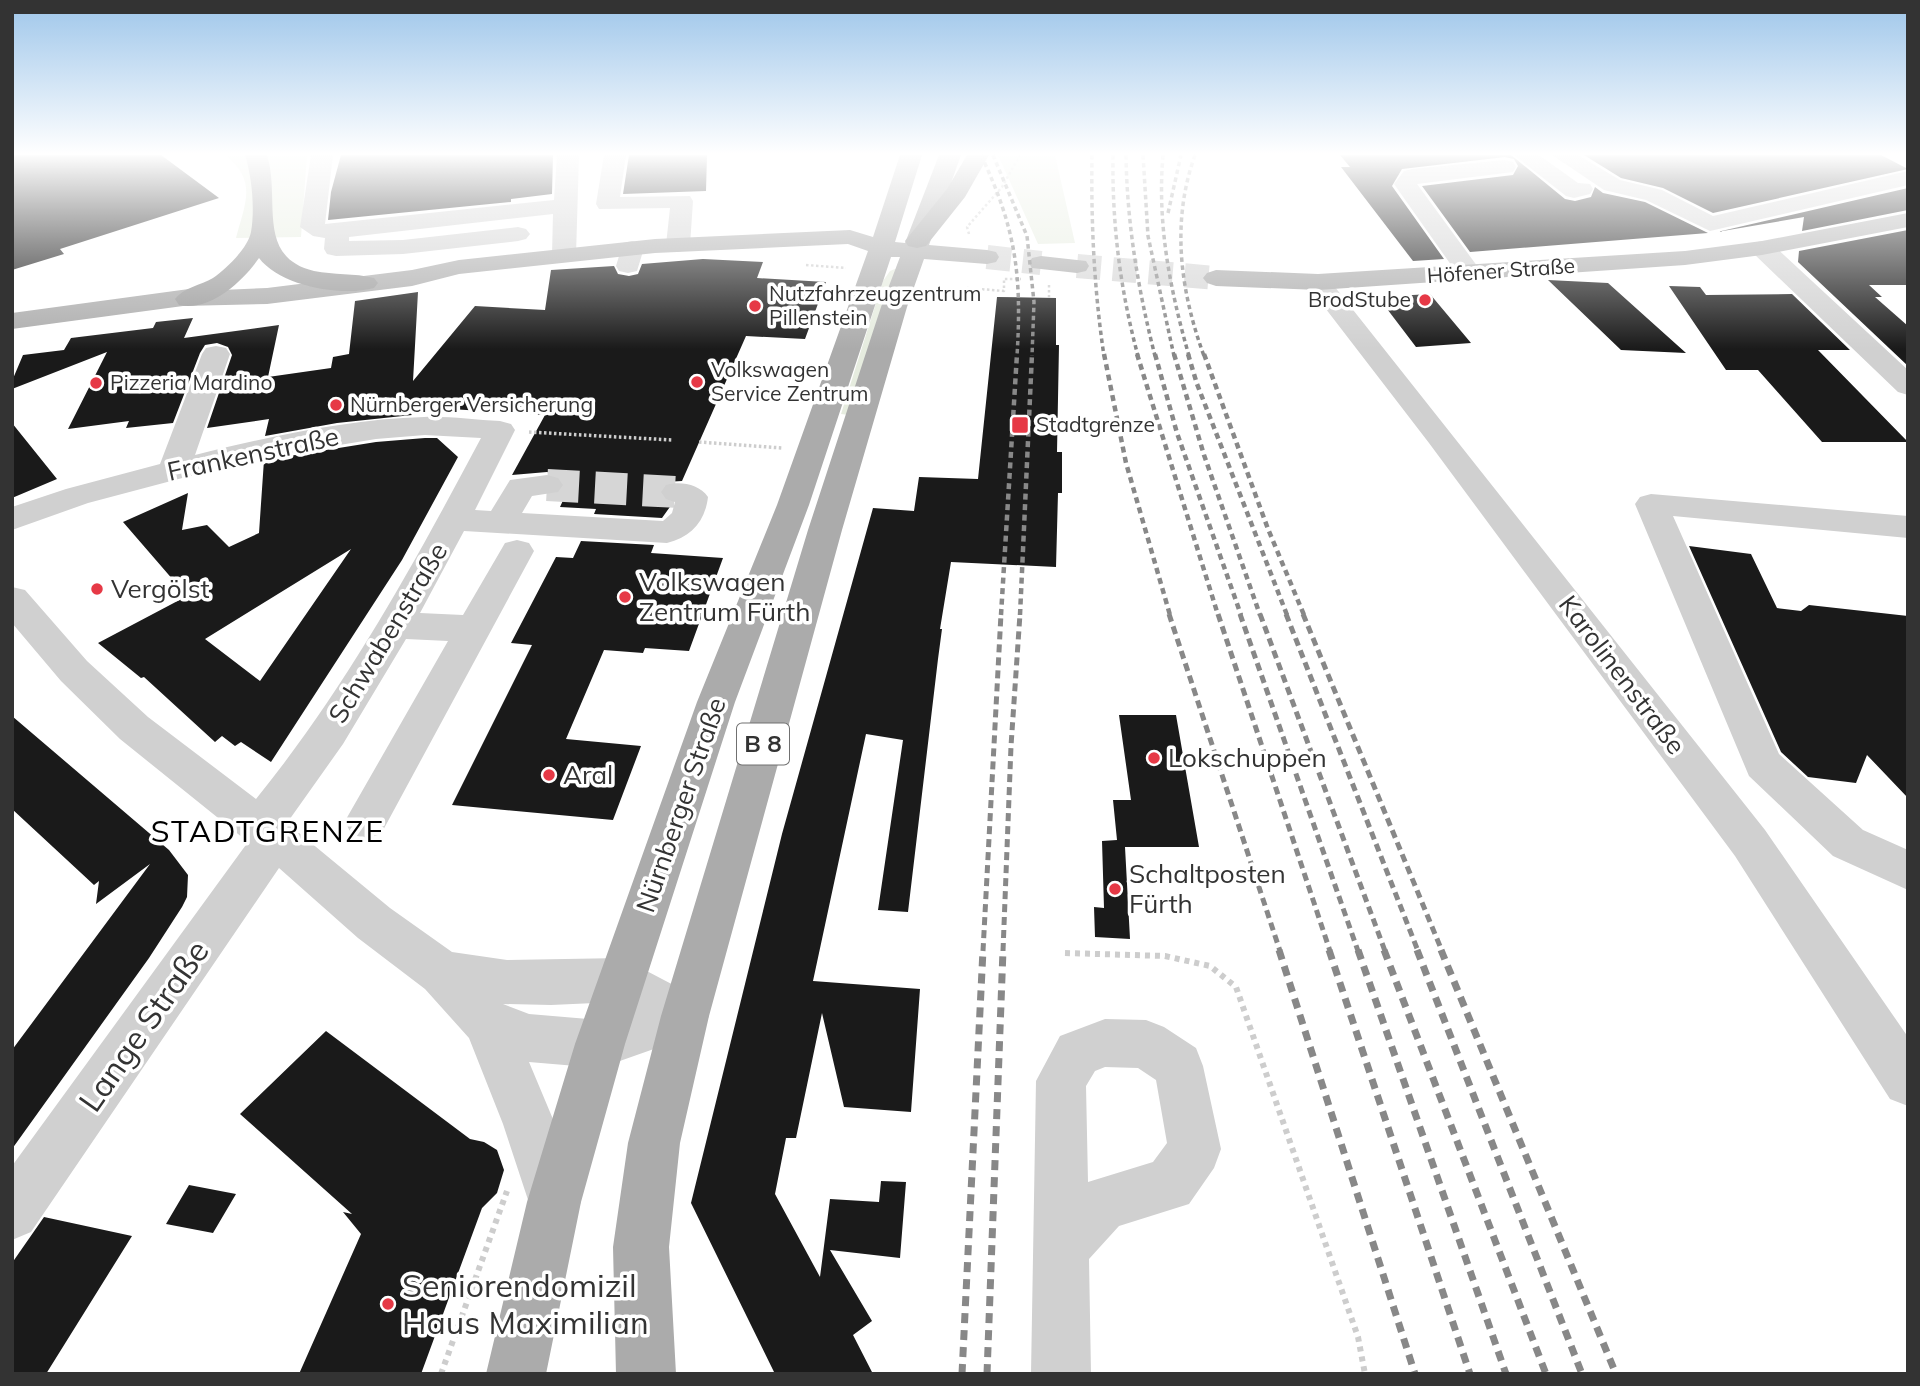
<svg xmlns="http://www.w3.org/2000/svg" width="1920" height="1386" viewBox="0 0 1920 1386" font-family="Mulish,sans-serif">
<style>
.green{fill:#e6ecdf}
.building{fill:#1a1a1a;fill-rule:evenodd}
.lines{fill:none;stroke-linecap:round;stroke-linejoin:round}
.minor-tunnel{stroke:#d6d6d6;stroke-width:32;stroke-dasharray:32 16;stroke-linecap:butt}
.major-tunnel{stroke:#d6d6d6;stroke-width:24;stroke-dasharray:24 12;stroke-linecap:butt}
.path-far2{stroke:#cdcdcd;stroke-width:2.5;stroke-dasharray:2.5 2.5;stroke-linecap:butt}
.path-far1{stroke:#cdcdcd;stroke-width:3.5;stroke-dasharray:2.5 2.5;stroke-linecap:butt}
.path{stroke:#cdcdcd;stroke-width:6;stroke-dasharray:5 5;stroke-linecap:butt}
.minor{fill:#d0d0d0;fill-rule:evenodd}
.major{fill:#ababab;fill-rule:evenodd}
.highway{fill:#9a9a9a;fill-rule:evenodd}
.rail-far3{stroke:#888;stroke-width:3.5;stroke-dasharray:4.5 3.5;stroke-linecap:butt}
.rail-far2{stroke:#888;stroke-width:4.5;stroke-dasharray:6 4.5;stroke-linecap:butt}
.rail-far1{stroke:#888;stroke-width:5;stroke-dasharray:8 5;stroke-linecap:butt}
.rail{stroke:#888;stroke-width:7;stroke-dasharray:10 7;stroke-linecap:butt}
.poi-dot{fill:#e63946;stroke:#fff;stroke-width:2.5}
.labels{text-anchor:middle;stroke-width:7;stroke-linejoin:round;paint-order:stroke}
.far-street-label{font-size:21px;fill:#333;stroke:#fff}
.far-poi-label{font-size:21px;fill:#333;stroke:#fff;text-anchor:start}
.shield{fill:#fff;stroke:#707070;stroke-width:2}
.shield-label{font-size:24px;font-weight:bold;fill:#333}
.street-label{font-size:26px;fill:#333;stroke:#fff}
.poi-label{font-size:26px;fill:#333;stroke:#fff;text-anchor:start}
.quarter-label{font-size:30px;letter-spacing:2px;fill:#000;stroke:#fff}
.near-street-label{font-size:32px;fill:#333;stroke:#fff}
.near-poi-label{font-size:32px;fill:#333;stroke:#fff;text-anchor:start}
</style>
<rect width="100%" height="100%" fill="#fff"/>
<path class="green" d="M225,155H307L301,237L236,238C245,203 258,181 225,155Z
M998,155H1055L1075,243L1038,244Z
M895,269H897L849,415L841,414L883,281L890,271Z"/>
<path class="building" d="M12,155H161L219,198L60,249L64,254L12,270Z
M341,155H553L552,194L511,199V202L328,220L331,192Z
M629,155H707L706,191L623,194Z
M1340,155H1511L1565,199L1575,201L1591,197L1595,187L1603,193L1645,202L1708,233L1470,252L1422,186L1513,175L1518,166L1514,159L1505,157L1402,169L1392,186L1444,259L1413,261L1341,167H1350Z
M1584,155H1881L1908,169L1713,213L1663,188L1621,178Z
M1908,188V210L1802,231L1804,217L1717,232Z
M1908,230V285H1869L1882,297H1875L1908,326V366L1798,262L1799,251Z
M703,259L763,262L757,278L826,282L805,339L746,336L682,481L665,482L659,490L664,501L672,504L662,518L594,514L596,509L560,507L565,496H551L560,494L565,487L559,475L547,472L512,475L545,415L403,406L412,415L337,423L265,436L269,419L207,428L232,355L228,347L217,343L205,345L200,353L173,423L126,428L129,421L68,429L107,352L12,389V381L23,355L64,350L71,338L153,328L156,322L193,318L184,338L279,325L268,377L331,368L333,357L349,354L355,301L418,292L413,381L475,306L545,310L551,270L614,266L618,274L629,276L638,274L642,264Z
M1548,280L1608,283L1686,353L1621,350Z
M1669,286L1700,287L1706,295L1792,294L1850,350H1818L1908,442H1822L1758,370H1726Z
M1430,294L1471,343L1416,347L1378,297Z
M997,297L1056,298V345H1059L1057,452H1062V493H1058L1056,567L951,562L940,629H942L938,659L908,912L878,910L903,740L866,734L813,981L920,989L911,1112L844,1107L822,1013L796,1138H786L775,1194L820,1277L830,1199L879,1202L881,1181L906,1182L900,1258L830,1250L872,1321L853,1335L873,1374H775L691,1203L782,834L873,508L914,511L919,477L978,479Z
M12,423L57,479L12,498Z
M425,438H437L458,457L402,560L271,762L241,742L235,746L222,736L215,742L144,677L141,678L98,643L187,596L123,522L188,493L182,530L207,525L229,547L259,533L264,460L376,442ZM351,549L260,681L205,639Z
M581,541L654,545L651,553L723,558L689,651L645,648L643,653L604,650L566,739L641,746L613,820L452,805L532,645L511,643L556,557L573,558Z
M1689,546L1751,554L1777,608L1801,611L1809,605L1908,616V798L1867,755L1856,783L1808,777L1781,752Z
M1119,715H1176L1199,847H1125L1130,939L1095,937L1094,907L1104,908L1102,841L1117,840L1113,800H1131Z
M12,716L169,850L188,875L187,897L182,907L149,958L12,1149V1050L150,864L96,904L99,881L94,885L12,809Z
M326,1031L470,1139L484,1142L497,1150L504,1170L497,1193L482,1208L421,1374H299L361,1234L343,1212L352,1214L240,1114Z
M189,1185L236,1194L213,1233L166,1224Z
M44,1217L132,1236L46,1374H12V1263Z"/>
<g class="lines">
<path class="minor-tunnel" d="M547,485L677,492"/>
<path class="major-tunnel" d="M987,257L1041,263
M1077,266L1216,278"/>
<path class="path-far2" d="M969,234L967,227L1002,187L1020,155
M806,265L846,268
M1049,285V298
M967,288L1004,291V279H1021"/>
<path class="path-far1" d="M529,432L672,440
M699,442L782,448"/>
<path class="path" d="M1065,953L1165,956L1210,966L1236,987L1358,1337L1365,1374
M441,1374L507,1191"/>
<path class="minor" d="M311,155H333L325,224L554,200L557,155H579L576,255L573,260L564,262L555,260L552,255L553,214L349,237V241L403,240L518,227L526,229L530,234L526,239L518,241L403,254L336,256L327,254L324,249L325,238L313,236L300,227Z
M604,155H626L620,197L690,196L693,201L690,245L687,250L678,252L669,250L666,245L670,208L599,209L596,204Z
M1514,155H1539L1578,183L1590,184L1593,189L1590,194L1574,198L1566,196Z
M1552,155H1578L1620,180L1662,190L1713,216L1908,171V185L1710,231L1646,200L1604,190Z
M1505,160L1513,162L1516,167L1513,172L1417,184L1483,274L1479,279L1470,282L1461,279L1394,184L1404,171L1412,169Z
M632,241L641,243L644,248L637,271L628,273L619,271L616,266L623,243Z
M1762,241L1771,243L1908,370V395L1898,392L1753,253L1750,248L1753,243Z
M1318,274L1327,277L1765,830L1908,1037V1106L1890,1099L1735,856L1429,443L1309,287L1305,282L1309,277Z
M216,346L226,348L230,354L195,455C267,437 349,419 424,417C449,416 475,420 500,421L511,424L515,430L475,510L491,511L510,480L547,475L558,478L563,485L558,492L532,496L522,513L663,521L672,513L675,502L666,499L661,492L666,485C680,481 699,484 708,497C705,522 691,537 667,543L464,531L420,613L463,615L505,543L517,540L529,543L534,551L381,834L366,839L351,834L345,821L448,641L406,639L343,744L287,823L390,908L452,952L507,960L622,958L702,1000L709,1016L702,1032L600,1068L529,1062L555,1124L581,1202L573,1221L554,1229L535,1221L503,1124L469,1038L425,989L358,938L279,868L31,1232L12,1240V1166L248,842L120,739L61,681L12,623V587L25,590L87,661L148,717L256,799C346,688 414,564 481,438L425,435L376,439L254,459L88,503L12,530V507L66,489L160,464L202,354L206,348ZM617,1002L630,1010L600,1020L529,1014L503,1004L551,1005Z
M1651,494L1908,516V538L1673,516L1779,754L1863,830L1908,850V890L1833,856L1749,776L1635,504L1640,497Z
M1105,1019L1146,1020L1164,1027L1196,1048L1203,1066L1221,1149L1214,1168L1189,1204L1119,1226L1089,1259L1091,1374H1031L1036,1081L1060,1036ZM1105,1067L1138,1068L1156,1080L1167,1143L1153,1162L1088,1182L1086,1086L1095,1071Z"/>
<path class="major" d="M900,155H922L895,242L905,243L939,155H961L929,245L987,250L996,252L999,257L996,262L987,264L924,259L907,307L842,530L709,1016L680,1143L669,1247L676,1374H616L613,1247L628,1143L661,1016L808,530L881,307L900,257H891L809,505L735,702L625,1044L581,1202L546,1374H486L527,1202L575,1044L697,702L777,505L868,251L848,244L655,253L459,274L412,286L267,304L183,306L12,329V313L211,286L221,290L267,288L412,270L459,260L655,239L850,230L873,237Z
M1908,213V227L1762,255L1685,265L1318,290L1216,286L1207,283L1203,278L1207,273L1216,270L1318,274L1685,251L1762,241Z
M1041,256L1086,261L1089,266L1086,271L1077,273L1032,268L1029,263L1032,258Z"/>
<path class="highway" d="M245,155H267C281,199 255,257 314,271C334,275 354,273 374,278L378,283L374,288C341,297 280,286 259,258C243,281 210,312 179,305L175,299C183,288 201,285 213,278C226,269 248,248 251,232C255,209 252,177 245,155Z
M967,155H989L965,197L926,246L917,248L908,246L905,241L947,189Z"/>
<path class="rail-far3" d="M981,155C1016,229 1022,275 1017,356
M993,155L1027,236L1034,302L1032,356
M1092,155C1091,223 1094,289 1104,356
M1113,155C1112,224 1120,289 1138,356
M1126,155C1127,224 1138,289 1155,356
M1143,155L1148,236L1174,356
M1163,155C1157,225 1170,289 1189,356
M1195,155C1171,222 1180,290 1204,356
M1168,213L1181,155"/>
<path class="rail-far2" d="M1104,354L1126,463L1170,615
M1137,354L1218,615
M1155,354L1177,433L1241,615
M1174,354L1204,455L1260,615
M1188,354L1197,384L1287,615
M1204,354L1268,529L1304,615
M1001,615L1017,354
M1020,615L1032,354"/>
<path class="rail-far1" d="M1169,614L1280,951
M1218,614L1330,951
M1240,614L1358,951
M1260,614L1385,951
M1286,614L1418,951
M1303,614L1442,951
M983,951L1001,614
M1003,951L1011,746L1020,614"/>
<path class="rail" d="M1279,950L1415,1374
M1329,950L1470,1374
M1358,950L1506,1374
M1384,950L1546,1374
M1417,950L1582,1374
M1441,950L1616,1374
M962,1374L983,950
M987,1374L1003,950"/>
</g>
<linearGradient id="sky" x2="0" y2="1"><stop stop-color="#9ec6ea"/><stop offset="0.44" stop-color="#fff"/><stop offset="1" stop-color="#fff" stop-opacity="0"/></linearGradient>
<rect width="1920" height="349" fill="url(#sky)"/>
<g class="poi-dot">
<circle cx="1425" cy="300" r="7"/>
<circle cx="755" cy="306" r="7"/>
<circle cx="697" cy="382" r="7"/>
<circle cx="96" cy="383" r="7"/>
<circle cx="336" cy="405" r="7"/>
<rect x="1011" y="416" width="18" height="18" rx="3.5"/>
<circle cx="97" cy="589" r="7"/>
<circle cx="625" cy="597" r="7"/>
<circle cx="1154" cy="758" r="7"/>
<circle cx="549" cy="775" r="7"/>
<circle cx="1115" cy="889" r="7"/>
<circle cx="388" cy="1304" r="7"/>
</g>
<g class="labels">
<g class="far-street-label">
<text transform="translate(1501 271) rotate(-4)" y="7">Höfener Straße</text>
</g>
<g class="far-poi-label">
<text x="769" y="301">Nutzfahrzeugzentrum<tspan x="769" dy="24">Pillenstein</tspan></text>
<text x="1411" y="307" text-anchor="end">BrodStube</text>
<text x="711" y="377">Volkswagen<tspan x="711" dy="24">Service Zentrum</tspan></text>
<text x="110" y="390">Pizzeria Mardino</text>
<text x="350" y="412">Nürnberger Versicherung</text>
<text x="1036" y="432">Stadtgrenze</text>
</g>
<rect class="shield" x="737" y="723.5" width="52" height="41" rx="5"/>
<g class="shield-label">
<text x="763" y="752">B 8</text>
</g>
<g class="street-label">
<text transform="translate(253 454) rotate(-12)" y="9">Frankenstraße</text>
<text transform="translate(388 633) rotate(-59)" y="9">Schwabenstraße</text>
<text transform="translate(1622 675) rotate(53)" y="9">Karolinenstraße</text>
<text transform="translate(681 805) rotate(-71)" y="9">Nürnberger Straße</text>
</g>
<g class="poi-label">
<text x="639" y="591">Volkswagen<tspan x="639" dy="30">Zentrum Fürth</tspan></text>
<text x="111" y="598">Vergölst</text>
<text x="1168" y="767">Lokschuppen</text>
<text x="563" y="784">Aral</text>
<text x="1129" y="883">Schaltposten<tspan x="1129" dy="30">Fürth</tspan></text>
</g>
<g class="quarter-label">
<text x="268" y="842">STADTGRENZE</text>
</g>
<g class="near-street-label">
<text transform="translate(144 1026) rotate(-55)" y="11">Lange Straße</text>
</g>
<g class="near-poi-label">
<text x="402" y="1297">Seniorendomizil<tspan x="402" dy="37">Haus Maximilian</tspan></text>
</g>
</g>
<rect width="1920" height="1386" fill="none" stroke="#333333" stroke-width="28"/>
</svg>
